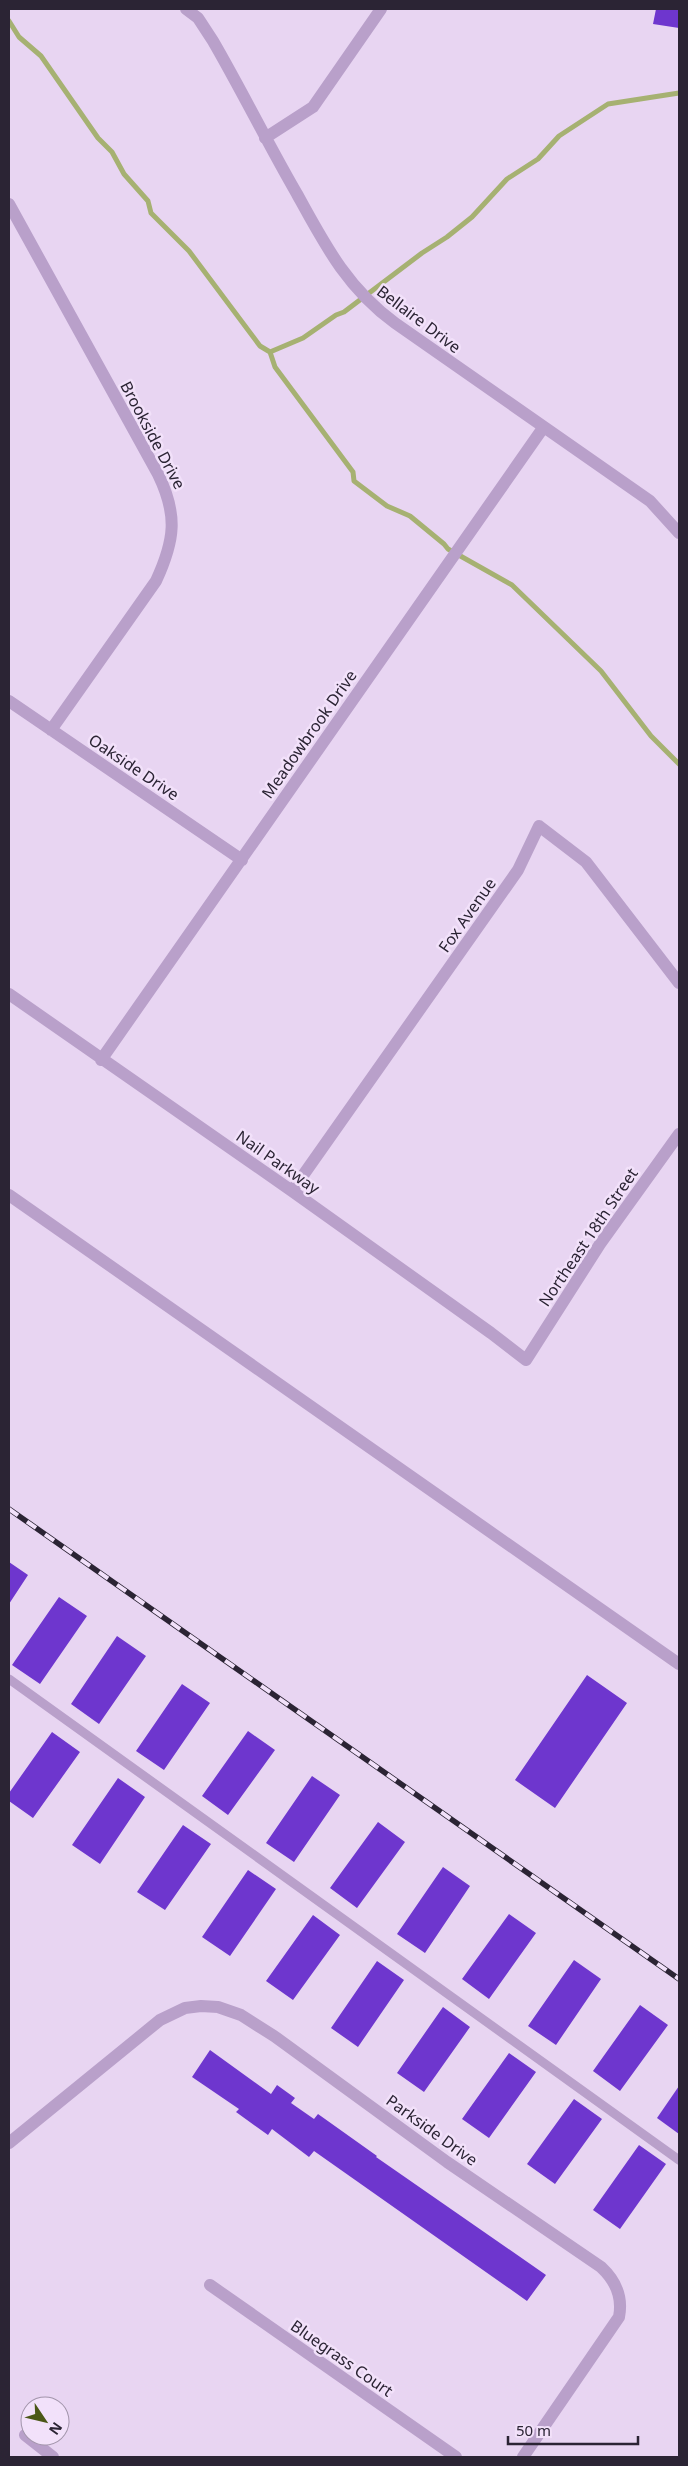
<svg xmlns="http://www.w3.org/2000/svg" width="688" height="2466" viewBox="0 0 688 2466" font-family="'Noto Sans',sans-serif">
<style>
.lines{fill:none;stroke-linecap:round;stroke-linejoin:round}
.stream{stroke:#a6b172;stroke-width:5}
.building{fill:#6e36ce}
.lane{stroke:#b9a0ca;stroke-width:9}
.street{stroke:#b9a0ca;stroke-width:12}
.rail-casing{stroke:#2b2434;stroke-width:5.5}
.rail{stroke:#f2e1fa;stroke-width:4;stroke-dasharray:11;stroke-linecap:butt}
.labels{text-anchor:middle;stroke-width:5;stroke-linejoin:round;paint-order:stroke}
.street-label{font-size:16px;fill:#2b2434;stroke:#f2e1fa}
</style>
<rect width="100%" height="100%" fill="#e8d5f2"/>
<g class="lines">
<path class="stream" d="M9,21L19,37L41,56L98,138L112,152L124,174L148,201L151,213L189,251L260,346L270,352L275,367L353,472L354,481L387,506L410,516L444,544L448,549L512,585L601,671L651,736L679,764
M270,352L303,338L336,315L344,312L422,253L447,237L472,217L507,179L538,159L559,136L608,104L679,93"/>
</g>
<path class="building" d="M656,9H679V28L653,24Z
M9,1562L28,1575L9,1604Z
M59,1597L87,1616L40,1684L12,1665Z
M117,1636L146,1656L99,1724L71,1704Z
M587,1675L627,1703L555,1808L515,1780Z
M182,1684L210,1703L164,1770L136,1751Z
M248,1731L275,1750L228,1815L202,1796Z
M52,1732L80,1752L33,1818L9,1801V1793Z
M312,1776L340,1795L294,1862L266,1843Z
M118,1778L145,1797L100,1864L72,1845Z
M378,1822L405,1842L357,1908L330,1888Z
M183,1825L211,1844L165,1910L137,1892Z
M443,1867L470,1886L425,1953L397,1934Z
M248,1870L276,1889L230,1956L202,1937Z
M509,1914L536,1933L489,1999L462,1979Z
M313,1915L340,1935L293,2000L266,1981Z
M574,1960L601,1979L556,2045L528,2026Z
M377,1961L404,1980L358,2047L331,2028Z
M640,2005L668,2025L620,2091L593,2071Z
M443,2007L470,2027L424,2092L397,2073Z
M210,2050L271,2094L277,2085L295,2098L291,2103L314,2119L318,2114L377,2156L376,2157L546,2275L527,2301L314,2151L309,2157L272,2129L268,2135L236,2112L239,2109L192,2077Z
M509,2053L536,2072L489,2138L462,2119Z
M679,2086V2134L657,2118Z
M574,2099L602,2119L555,2184L527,2164Z
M639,2145L666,2164L620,2229L593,2210Z"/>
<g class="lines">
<path class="lane" d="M9,1679L679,2160"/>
<path class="street" d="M186,9L198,18L213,41C242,91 268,144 297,194C325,245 347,288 395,323L650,501L679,533
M265,138L313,107L381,9
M9,204L158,474C178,515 175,540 156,581L51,730
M9,701L242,860
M9,994L292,1191L491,1333L526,1360L600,1244L679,1134
M101,1060L543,428
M292,1191L518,870L539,826L586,862L679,983
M9,1195L679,1664
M9,2143L160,2020L185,2008L201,2006L218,2007L241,2015L274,2036L447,2162L601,2267C616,2281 623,2297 619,2317L523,2457
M210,2285L456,2457
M25,2435L53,2457"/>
<defs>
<path id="rail" d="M9,1509L679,1979"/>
</defs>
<use href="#rail" class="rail-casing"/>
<use href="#rail" class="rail"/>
</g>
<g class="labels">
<g class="street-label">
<text transform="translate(419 319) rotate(37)" y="6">Bellaire Drive</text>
<text transform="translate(153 435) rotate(62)" y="6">Brookside Drive</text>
<text transform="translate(309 734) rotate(-55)" y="6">Meadowbrook Drive</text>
<text transform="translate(134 767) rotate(34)" y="6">Oakside Drive</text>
<text transform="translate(467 915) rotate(-55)" y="6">Fox Avenue</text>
<text transform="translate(278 1162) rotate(35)" y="6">Nail Parkway</text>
<text transform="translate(588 1237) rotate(-56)" y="6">Northeast 18th Street</text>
<text transform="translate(432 2130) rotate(36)" y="6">Parkside Drive</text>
<text transform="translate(342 2358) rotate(35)" y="6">Bluegrass Court</text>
</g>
</g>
<rect width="688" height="2466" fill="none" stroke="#2b2434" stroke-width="20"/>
<g transform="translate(45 2421) rotate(125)"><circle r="24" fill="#f2e1fa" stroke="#a295ab"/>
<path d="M0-4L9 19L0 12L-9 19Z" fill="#4b5717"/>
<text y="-8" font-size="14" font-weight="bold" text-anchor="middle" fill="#2b2434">N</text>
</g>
<path d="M508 2436v8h130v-8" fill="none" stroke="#2b2434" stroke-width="2.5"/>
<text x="516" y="2436" font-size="15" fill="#2b2434" stroke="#f2e1fa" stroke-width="4" paint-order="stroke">50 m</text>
</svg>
